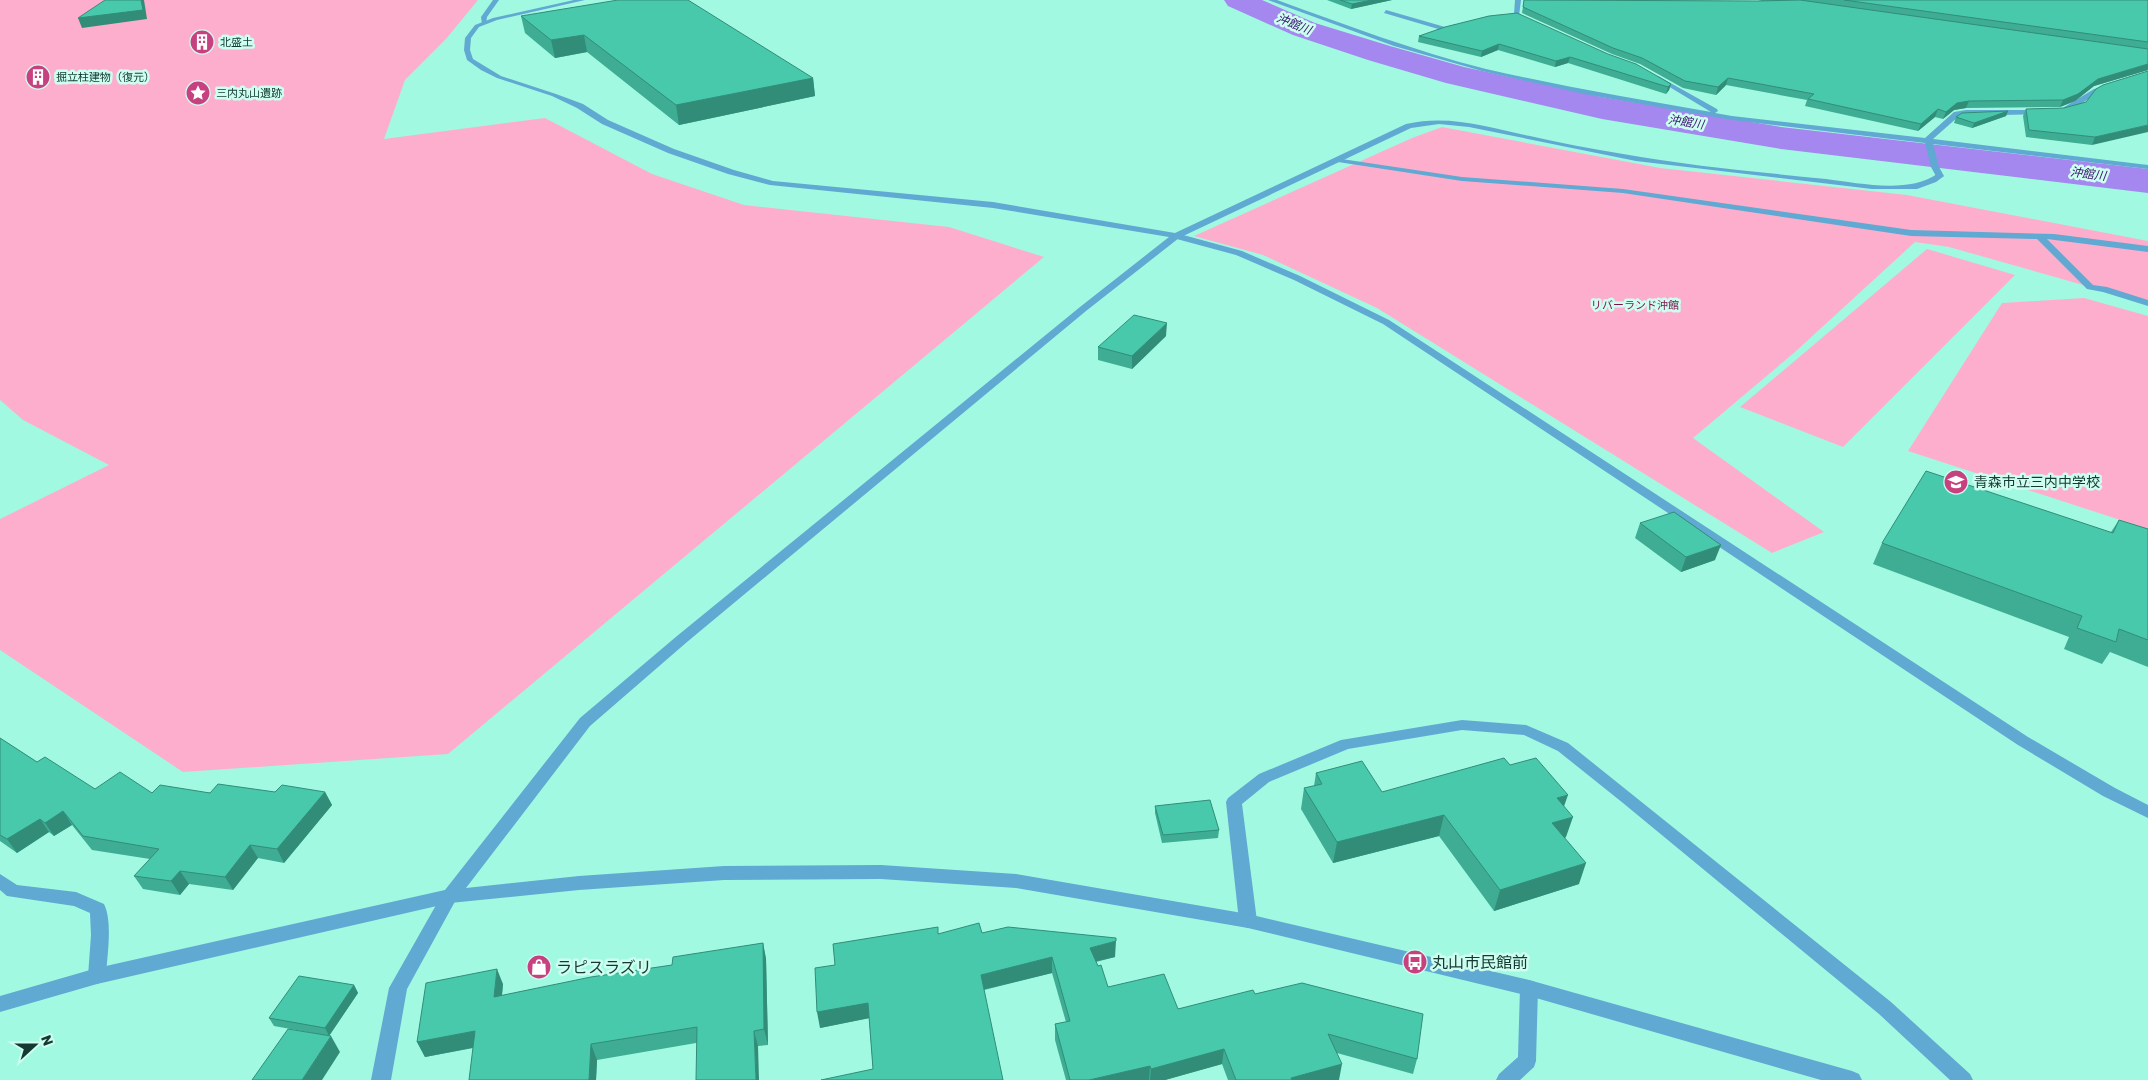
<svg xmlns="http://www.w3.org/2000/svg" width="2148" height="1080" viewBox="0 0 2148 1080" font-family="Rubik,'Noto Sans JP',sans-serif">
<style>
.green{fill:#feaecd}
.lines{fill:none;stroke-linecap:round;stroke-linejoin:round}
.river{fill:#a487ef;fill-rule:evenodd}
.minor{fill:#60a9d2;fill-rule:evenodd}
.tertiary{fill:#60a9d2;fill-rule:evenodd}
.wall{fill:#3ead94}
.shaded-wall{fill:#328d78}
.building{fill:#48c9ac;stroke:#328d78}
.labels{text-anchor:middle;stroke-width:5;stroke-linejoin:round;paint-order:stroke}
.far-poi-label{font-size:11px;fill:#143930;stroke:#cdfef0;text-anchor:start}
.far-park-label{font-size:11px;fill:#7a1249;stroke:#cdfef0}
.far-water-label{font-size:12px;font-style:italic;fill:#3a1470;stroke:#cdfef0}
.poi-label{font-size:14px;fill:#143930;stroke:#cdfef0;text-anchor:start}
.near-poi-label{font-size:16px;fill:#143930;stroke:#cdfef0;text-anchor:start}
</style>
<rect width="100%" height="100%" fill="#a2f9e1"/>
<path class="green" d="M0,0H478L446,39L405,80L384,139L545,118L652,174L744,205L949,227L1044,257L448,754L183,772L0,650V519L109,465L23,420L0,400Z
M1442,127L1660,168L1907,195L2148,241V300L2129,298L1949,247L1915,242L1795,352L1693,438L1824,532L1772,553L1377,308L1263,255L1194,236L1412,138Z
M1927,249L2015,275L1843,447L1740,407Z
M2084,298L2148,316V529L1908,451L2002,303Z"/>
<g class="lines">
<path class="river" d="M1224,0H1262L1315,23L1390,46L1464,67L1602,97L1781,127L2148,169V193L1781,149L1602,119L1446,83L1368,60L1293,35L1228,6Z"/>
<path class="minor" d="M493,0H499L487,17L486,24H482L481,17Z
M1268,0H1277C1346,25 1415,51 1486,69C1560,86 1636,99 1711,112L1653,77L1658,76L1717,109L1718,111L1715,113L1732,116L1925,138L1954,112L1966,110H2041L2045,112L2044,114L1959,116L1933,139L2148,165V169L1933,144L1939,167L1944,176L1940,178H1937L1931,167L1925,143L1732,120L1584,94L1482,71L1394,46Z
M1515,0H1521L1519,16L1500,18V16L1514,14Z
M1386,10L1445,27L1456,24L1459,26L1445,31L1384,13Z
M2110,84L2112,85V87C2095,92 2082,106 2065,111L2061,109L2094,89Z
M1335,158L1462,177L1623,189L1911,230L2054,234L2148,246V252L2047,239L2093,285L2107,287L2148,300V306L2103,292L2087,289L2037,239L1911,236L1623,193L1462,181L1338,162H1335Z
M1176,233L1242,251L1300,276L1389,320L2028,737L2115,788L2148,805V818L2103,796L2018,745L1383,324L1294,280L1236,255L1173,238L1172,236Z
M1462,720L1526,725L1568,743L1891,1002L1970,1074L1973,1080H1950L1879,1014L1623,803L1558,751L1524,735L1462,730L1348,749L1269,782L1242,804L1257,921L1254,926L1248,928L1242,926L1239,921L1226,802L1228,798L1259,774L1341,740Z
M0,874L17,885L76,892L104,904C113,922 107,956 106,976L103,981L97,984L91,981L88,976L91,935L90,913L74,906L7,896L0,890Z
M450,889L456,891L458,896L407,989L391,1080H371L389,988L444,891Z
M1529,980L1535,982L1538,988L1536,1061L1534,1067L1520,1080H1496L1499,1074L1518,1057L1520,988L1523,982Z"/>
<path class="tertiary" d="M574,0H585L497,20L479,27L471,38L470,50L473,59L501,76L556,94L583,104L608,120L674,149L734,170L773,181L993,202L1175,233L1406,124C1449,114 1488,127 1530,136C1560,143 1592,149 1623,154C1690,166 1758,172 1826,179C1858,183 1909,194 1937,174L1944,176L1936,182L1917,189H1872L1636,161L1469,127L1439,124L1411,128L1179,238L1086,311L687,642L590,726L466,888L579,876L724,866L881,865L1016,874L1248,914L1529,980L1852,1071L1859,1074L1862,1080H1821L1529,996L1248,928L1016,888L881,879L724,880L579,890L450,903L97,984L0,1012V996L97,968L445,890L580,718L677,636L1080,307L1169,237L993,208L770,185L728,174L668,153L602,124L577,108L552,96L497,78L481,70L467,60L464,50L465,38L475,25L493,18Z"/>
</g>
<path class="wall" d="M1327,0H1392L1351,9Z
M1524,0L1758,1L1762,0H2148V70L2094,86L2075,101L2060,107L1966,108L1954,110L1943,119L1935,117L1918,131L1805,106L1807,100L1726,85L1716,95L1683,88L1640,64L1612,54L1522,13Z
M521,16L813,78L815,96L679,125L587,52L555,58L525,33Z
M1489,16L1671,84L1669,90L1666,94L1568,63L1555,67L1498,50L1481,57L1418,42L1419,36Z
M2148,71L2092,145L2026,137L2023,116L2026,109L2064,108L2086,102Z
M2008,111L2006,116L1972,128L1954,123L1956,117Z
M1166,336L1132,369L1098,360V347Z
M2119,520L2148,529V667L2110,652L2102,664L2064,649L2069,637L1873,564L1882,543L2111,532Z
M1640,523L1715,560L1681,572L1635,538Z
M0,738L37,762L95,789L152,793L325,792L332,805L284,863L258,858L233,890L189,884L180,895L143,889L134,876L150,859L92,850L72,825L54,836L49,832L17,853L0,841Z
M1510,765L1564,806L1566,837L1565,838L1579,884L1494,911L1439,836L1333,863L1301,809L1304,788L1314,786L1316,773L1382,792Z
M1155,806L1219,830L1218,838L1162,843L1155,813Z
M982,933L1115,957L1096,962L1108,987L1178,1009L1255,994L1417,1059L1413,1074L1337,1053L1339,1080H1228L1222,1064L1165,1080H1066L1055,1040V1024L1066,1022L1052,973L984,990L873,1069L869,1018L820,1028L835,965L938,934Z
M763,943L766,959L768,1045L758,1046L696,1043L597,1060L596,1080H469L473,1048L425,1057L417,1042L503,984L502,996L672,965Z
M354,985L358,993L329,1036L274,1026L269,1018Z"/>
<path class="shaded-wall" d="M141,0H144L147,19L82,28L78,18Z
M1372,0H1392L1351,9L1352,4Z
M584,35L587,52L555,58L551,40Z
M1499,44L1498,50L1481,57L1482,51Z
M1570,57L1568,63L1555,67L1556,61Z
M2148,64V70L2094,86L2075,101L2060,107L2063,100L2098,79Z
M813,78L815,96L679,125L676,105Z
M1728,78L1726,85L1716,95L1718,87Z
M1671,84L1669,90L1666,94L1668,87Z
M1969,101L1966,108L1954,110L1943,119L1946,112L1957,103Z
M1938,109L1935,117L1918,131L1921,124Z
M2008,111L2006,116L1972,128L1974,123Z
M2148,125V132L2092,145L2095,137Z
M1167,323L1166,336L1132,369V356Z
M1721,545L1715,560L1681,572L1686,557Z
M325,792L332,805L284,863L277,849Z
M1568,795L1561,815L1557,798Z
M63,811L72,825L54,836L45,823Z
M1444,815L1439,836L1333,863L1337,842Z
M1573,817L1566,837L1546,843L1552,823Z
M40,819L49,832L17,853L7,839Z
M250,845L258,858L233,890L225,877Z
M1586,863L1579,884L1494,911L1500,890Z
M180,871L189,884L180,895L171,881Z
M1116,941L1115,957L1089,963L1090,948Z
M763,943L766,959L768,1045L764,1029Z
M1052,957V973L982,990L981,975Z
M497,969L503,984L500,1013L494,997Z
M354,985L358,993L329,1036L325,1028Z
M868,1003L870,1018L820,1028L817,1012Z
M475,1031L482,1046L425,1057L417,1042Z
M754,1031L758,1046L759,1080H756Z
M331,1036L340,1052L322,1080H302Z
M591,1044L597,1060L596,1080H589Z
M1224,1049L1222,1064L1165,1080H1150L1151,1069Z
M1342,1064L1339,1080H1290L1291,1078Z
M1150,1066L1149,1080H1089Z"/>
<path class="building" d="M105,0H141L143,10L78,18Z
M618,0H688L813,78L676,105L584,35L551,40L521,16Z
M1340,0H1372L1352,4Z
M1524,0L1758,1L1800,0L2148,49V64L2098,79L2078,94L2063,100L1969,101L1957,103L1946,112L1938,109L1921,124L1808,99L1814,94L1728,78L1718,87L1685,81L1642,58L1613,48L1523,7Z
M1844,0H2148V42Z
M1517,13L1608,54L1636,64L1671,84L1668,87L1570,57L1556,61L1499,44L1482,51L1419,36L1445,27L1489,16Z
M2148,71V125L2095,137L2029,130L2026,109L2064,108L2086,102L2096,89L2103,85Z
M2008,111L1974,123L1956,117L1962,113Z
M1134,315L1167,323L1132,356L1098,347Z
M1926,471L2113,533L2119,520L2148,529V640L2119,629L2116,642L2077,628L2082,616L1882,543Z
M1674,512L1721,545L1686,557L1640,523Z
M0,738L37,762L45,757L95,789L120,772L152,793L160,785L210,793L218,784L275,792L282,785L325,792L277,849L250,845L225,877L180,871L171,881L134,876L159,849L83,836L63,811L45,823L40,819L7,839L0,835Z
M1504,758L1510,765L1536,758L1568,795L1557,798L1573,817L1552,823L1586,863L1500,890L1444,815L1337,842L1304,788L1322,784L1316,773L1362,761L1382,792Z
M1210,800L1219,830L1163,835L1155,806Z
M979,923L982,933L1008,927L1116,938V941L1090,948L1098,966L1101,965L1108,987L1164,974L1178,1009L1253,990L1255,994L1302,983L1423,1014L1417,1059L1328,1034L1342,1064L1291,1078L1292,1080H1236L1224,1049L1151,1069L1150,1066L1089,1080H1070L1055,1024L1070,1021L1052,957L981,975L1003,1080H821L873,1069L868,1003L817,1012L815,968L835,965L833,944L938,927V934Z
M763,943L764,1029L754,1031L756,1080H696L697,1027L591,1044L589,1080H469L475,1031L417,1042L426,983L497,969L494,997L591,977L672,965L673,957Z
M299,976L354,985L325,1028L269,1018Z
M288,1029L331,1036L302,1080H252Z"/>
<defs>
<symbol id="building-disc" viewBox="-11 -11 22 22"><circle r="9.5" fill="#c74180" stroke="#cdfef0"/><path d="M-4-6H4V6H1V3H-1V6H-4ZM-2.5-4.3h1.7v1.8h-1.7ZM.8-4.3h1.7v1.8H.8ZM-2.5-1h1.7V.8h-1.7ZM.8-1h1.7V.8H.8Z" fill="#fff"/></symbol>
<symbol id="sight-disc" viewBox="-11 -11 22 22"><circle r="9.5" fill="#c74180" stroke="#cdfef0"/><path d="M0-6L1.8-2.2L6-1.7L2.9 1.2L3.7 5.4L0 3.3L-3.7 5.4L-2.9 1.2L-6-1.7L-1.8-2.2Z" fill="#fff"/></symbol>
<symbol id="school-disc" viewBox="-11 -11 22 22"><circle r="9.5" fill="#c74180" stroke="#cdfef0"/><path d="M0-5L7-2L0 1L-7-2ZM-4 1L0 2.5L4 1V4Q0 6-4 4Z" fill="#fff"/></symbol>
<symbol id="bus-disc" viewBox="-11 -11 22 22"><circle r="9.5" fill="#c74180" stroke="#cdfef0"/><path d="M-5-6H5V4H4V6H2V4H-2V6H-4V4H-5ZM-3.5-4V0h7V-4ZM-3.5 1.2v1.5H-2V1.2ZM2 1.2v1.5H3.5V1.2Z" fill="#fff"/></symbol>
<symbol id="shop-disc" viewBox="-11 -11 22 22"><circle r="9.5" fill="#c74180" stroke="#cdfef0"/><path d="M-5-2.5h2.3a2.7 3.5 0 0 1 5.4 0H5L5.5 6h-11ZM-1.5-2.5h3a1.5 2.3 0 0 0-3 0Z" fill="#fff"/></symbol>
</defs>
<g fill-rule="evenodd">
<use href="#building-disc" x="188" y="28" width="28" height="28"/>
<use href="#building-disc" x="24" y="63" width="28" height="28"/>
<use href="#sight-disc" x="184" y="79" width="28" height="28"/>
<use href="#school-disc" x="1942" y="468" width="28" height="28"/>
<use href="#bus-disc" x="1401" y="948" width="28" height="28"/>
<use href="#shop-disc" x="525" y="953" width="28" height="28"/>
</g>
<g class="labels">
<g class="far-poi-label">
<text x="220" y="46">北盛土</text>
<text x="56" y="81">掘立柱建物（復元）</text>
<text x="216" y="97">三内丸山遺跡</text>
</g>
<g class="far-park-label">
<text x="1635" y="309">リバーランド沖館</text>
</g>
<g class="far-water-label">
<text transform="translate(1294 24) rotate(22)" y="4">沖館川</text>
<text transform="translate(1686 122) rotate(9)" y="4">沖館川</text>
<text transform="translate(2088 174) rotate(7)" y="4">沖館川</text>
</g>
<g class="poi-label">
<text x="1974" y="487">青森市立三内中学校</text>
</g>
<g class="near-poi-label">
<text x="1432" y="968">丸山市民館前</text>
<text x="556" y="973">ラピスラズリ</text>
</g>
</g>
<g transform="translate(35 1045) rotate(69)" stroke="#cdfef0" stroke-width="4" paint-order="stroke">
<path d="M0-4L9 19L0 12L-9 19Z" fill="#143930"/>
<text y="-8" font-size="14" font-weight="bold" text-anchor="middle" fill="#143930">N</text>
</g>
</svg>
